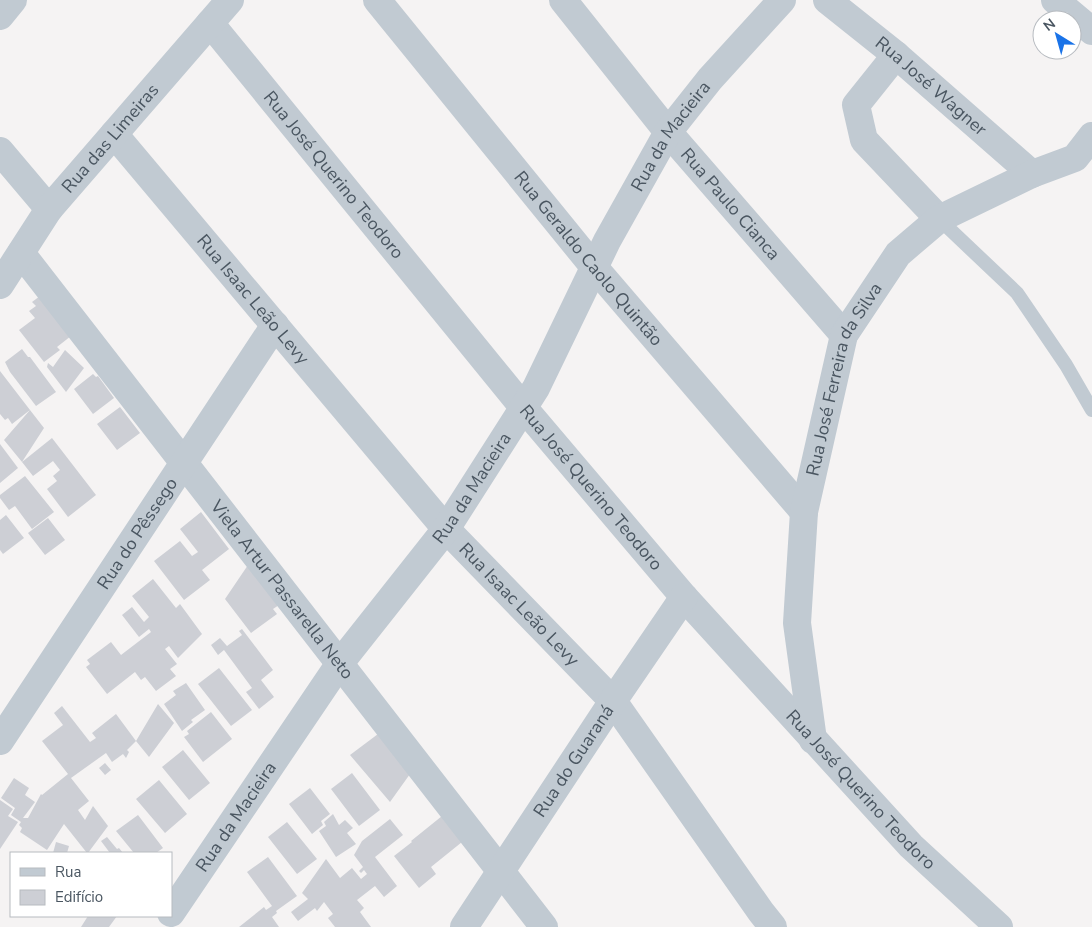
<svg xmlns="http://www.w3.org/2000/svg" width="1092" height="927" viewBox="0 0 1092 927" font-family="'Nunito Sans',sans-serif">
<style>
.building{fill:#cdcfd5}
.lines{fill:none;stroke-linecap:round;stroke-linejoin:round}
.service{stroke:#c1cad2;stroke-width:14}
.minor{stroke:#c1cad2;stroke-width:28}
.labels{text-anchor:middle;stroke-width:4;stroke-linejoin:round;paint-order:stroke}
.street-label{font-size:18px;fill:#4a5661;stroke:#fff}
</style>
<rect width="100%" height="100%" fill="#f5f3f3"/>
<path class="building" d="M40,296L71,336L57,347L60,350L44,362L19,330L35,318L29,311L36,306L32,302Z
M22,349L28,357H30L56,392L36,406L10,372L5,362Z
M65,350L84,368L66,392L47,367L48,363L53,367Z
M0,371L30,410L12,424L8,418L5,420L0,414Z
M93,374L96,377L98,376L114,398L93,414L74,389Z
M120,407L140,433L117,450L97,424Z
M30,410L44,428L22,462L52,438L96,495L68,517L47,489L57,481L53,476L60,470L53,461L33,476L22,462L4,440Z
M0,444L18,468L0,483Z
M25,476L54,512L32,529L15,506L9,510L0,498V495Z
M201,512L229,549L202,570L210,580L184,600L154,561L180,541L192,556L198,552L180,529Z
M6,515L24,538L3,554L0,550V520Z
M48,518L65,540L45,555L28,533Z
M248,565L279,605L273,609L277,614L251,633L225,599Z
M153,579L176,608L180,604L202,634L178,658L169,646L165,649L177,664L170,669L176,676L156,691L145,677L141,680L135,672L107,694L86,667L90,664L87,660L111,642L121,655L151,632L149,629L139,637L122,615L132,607L144,622L149,617L132,596Z
M242,629L273,670L261,680L274,697L259,709L246,692L252,688L224,650L218,655L211,645L220,638L227,646L242,635L239,631Z
M219,668L252,710L231,726L198,684Z
M186,683L205,710L191,720L193,722L182,731L164,704L176,695L173,691Z
M158,704L174,723L149,757L136,741Z
M62,706L90,742L96,738L92,733L116,714L136,741L127,750L129,752L126,758L123,754L112,762L106,753L71,778L89,801L78,810L85,820L93,806L108,826L88,853H87L64,824L47,850L20,832L22,828L19,825L21,822L11,815L15,808L1,798L14,778L29,788L25,795L35,802L23,818H28L41,794L42,795L68,774L42,741L63,725L54,713Z
M211,712L232,739L203,762L184,737L189,734L187,731Z
M378,734L410,774L390,802L350,755Z
M183,750L210,783L189,800L162,767Z
M105,763L111,770L105,775L99,768Z
M352,773L380,810L359,826L331,789Z
M159,780L187,814L165,833L136,799Z
M310,788L330,814L321,821L323,825L312,834L289,804Z
M0,800L13,809L8,816L18,822L0,849Z
M333,814L339,825L345,820L353,828L347,833L356,844L336,857L319,831L326,826L324,822Z
M138,815L163,848L156,853H134L116,831Z
M442,816L462,842L431,867L436,874L419,888L394,856L412,842L411,841Z
M390,819L403,835L375,857L397,886L384,897L375,886L357,900L364,908L360,912L371,927H335L328,918L333,914L324,902L317,911L315,908L298,921L291,912L308,899L302,893L326,859L340,878L352,868L361,879L367,874L364,870L361,873L359,871L363,867L354,855L362,841Z
M287,822L317,859L297,874L268,837Z
M107,837L117,849L119,848L123,853H110L101,841Z
M56,842L69,846L67,853H53Z
M268,857L297,896L276,911L277,913L272,917L279,927H239L264,907L266,910L272,906L247,872Z
M88,916H117L109,927H81Z"/>
<g class="lines">
<path class="service" d="M939,219L1017,293L1066,365L1092,410"/>
<g class="minor">
<path id="s1" d="M377,0L594,267L804,512"/>
<path id="s2" d="M563,0L668,132L844,335"/>
<path id="s3" d="M827,0L896,55L1032,174"/>
<path d="M1055,0L1092,31"/>
<path d="M0,16L13,0"/>
<path id="s4" d="M210,23L523,407L684,597L911,846L999,927"/>
<path d="M896,55L856,105L864,140L939,219"/>
<path id="s5" d="M114,134L446,529L613,701L761,912L773,927"/>
<path d="M0,151L49,209"/>
<path id="s6" d="M21,253L544,927"/>
<path id="s7" d="M0,285L49,209L230,0"/>
<path id="s8" d="M813,740L797,623L804,512L844,335L898,254L939,219L1032,174L1075,158L1092,136"/>
<path id="s9" d="M0,741L275,325"/>
<path id="s10" d="M171,913L340,663L446,529L536,388L607,241L668,132L710,79L782,0"/>
<path id="s11" d="M464,927L613,701L684,597"/>
</g>
</g>
<g class="labels">
<g class="street-label">
<text dy="6" stroke="none"><textPath href="#s3" startOffset="135">Rua José Wagner</textPath></text>
<text dy="6" stroke="none"><textPath href="#s10" startOffset="926">Rua da Macieira</textPath></text>
<text dy="6" stroke="none"><textPath href="#s7" startOffset="184">Rua das Limeiras</textPath></text>
<text dy="6" stroke="none"><textPath href="#s4" startOffset="196">Rua José Querino Teodoro</textPath></text>
<text dy="6" stroke="none"><textPath href="#s2" startOffset="264">Rua Paulo Cianca</textPath></text>
<text dy="6" stroke="none"><textPath href="#s1" startOffset="334">Rua Geraldo Caolo Quintão</textPath></text>
<text dy="6" stroke="none"><textPath href="#s5" startOffset="216">Rua Isaac Leão Levy</textPath></text>
<text dy="6" stroke="none"><textPath href="#s8" startOffset="369">Rua José Ferreira da Silva</textPath></text>
<text dy="6" stroke="none"><textPath href="#s10" startOffset="521">Rua da Macieira</textPath></text>
<text dy="6" stroke="none"><textPath href="#s4" startOffset="601">Rua José Querino Teodoro</textPath></text>
<text dy="6" stroke="none"><textPath href="#s9" startOffset="249">Rua do Pêssego</textPath></text>
<text dy="6" stroke="none"><textPath href="#s6" startOffset="426">Viela Artur Passarella Neto</textPath></text>
<text dy="6" stroke="none"><textPath href="#s5" startOffset="621">Rua Isaac Leão Levy</textPath></text>
<text dy="6" stroke="none"><textPath href="#s11" startOffset="199">Rua do Guaraná</textPath></text>
<text dy="6" stroke="none"><textPath href="#s4" startOffset="1006">Rua José Querino Teodoro</textPath></text>
<text dy="6" stroke="none"><textPath href="#s10" startOffset="116">Rua da Macieira</textPath></text>
</g>
</g>
<rect x="10" y="852" width="162" height="65" fill="#ffffff" stroke="#b7bbc0"/>
<rect x="20" y="868" width="25" height="8" fill="#c1cad2" stroke="#b7bbc0"/>
<text x="55" y="877" font-size="15" fill="#4a5661">Rua</text>
<rect x="20" y="890" width="25" height="15" fill="#cdcfd5" stroke="#b7bbc0"/>
<text x="55" y="902" font-size="15" fill="#4a5661">Edifício</text>
<g transform="translate(1057 35) rotate(323)"><circle r="24" fill="#ffffff" stroke="#b7bbc0"/>
<path d="M0-4L9 19L0 12L-9 19Z" fill="#1a73e8"/>
<text y="-8" font-size="14" font-weight="bold" text-anchor="middle" fill="#4a5661">N</text>
</g>
</svg>
